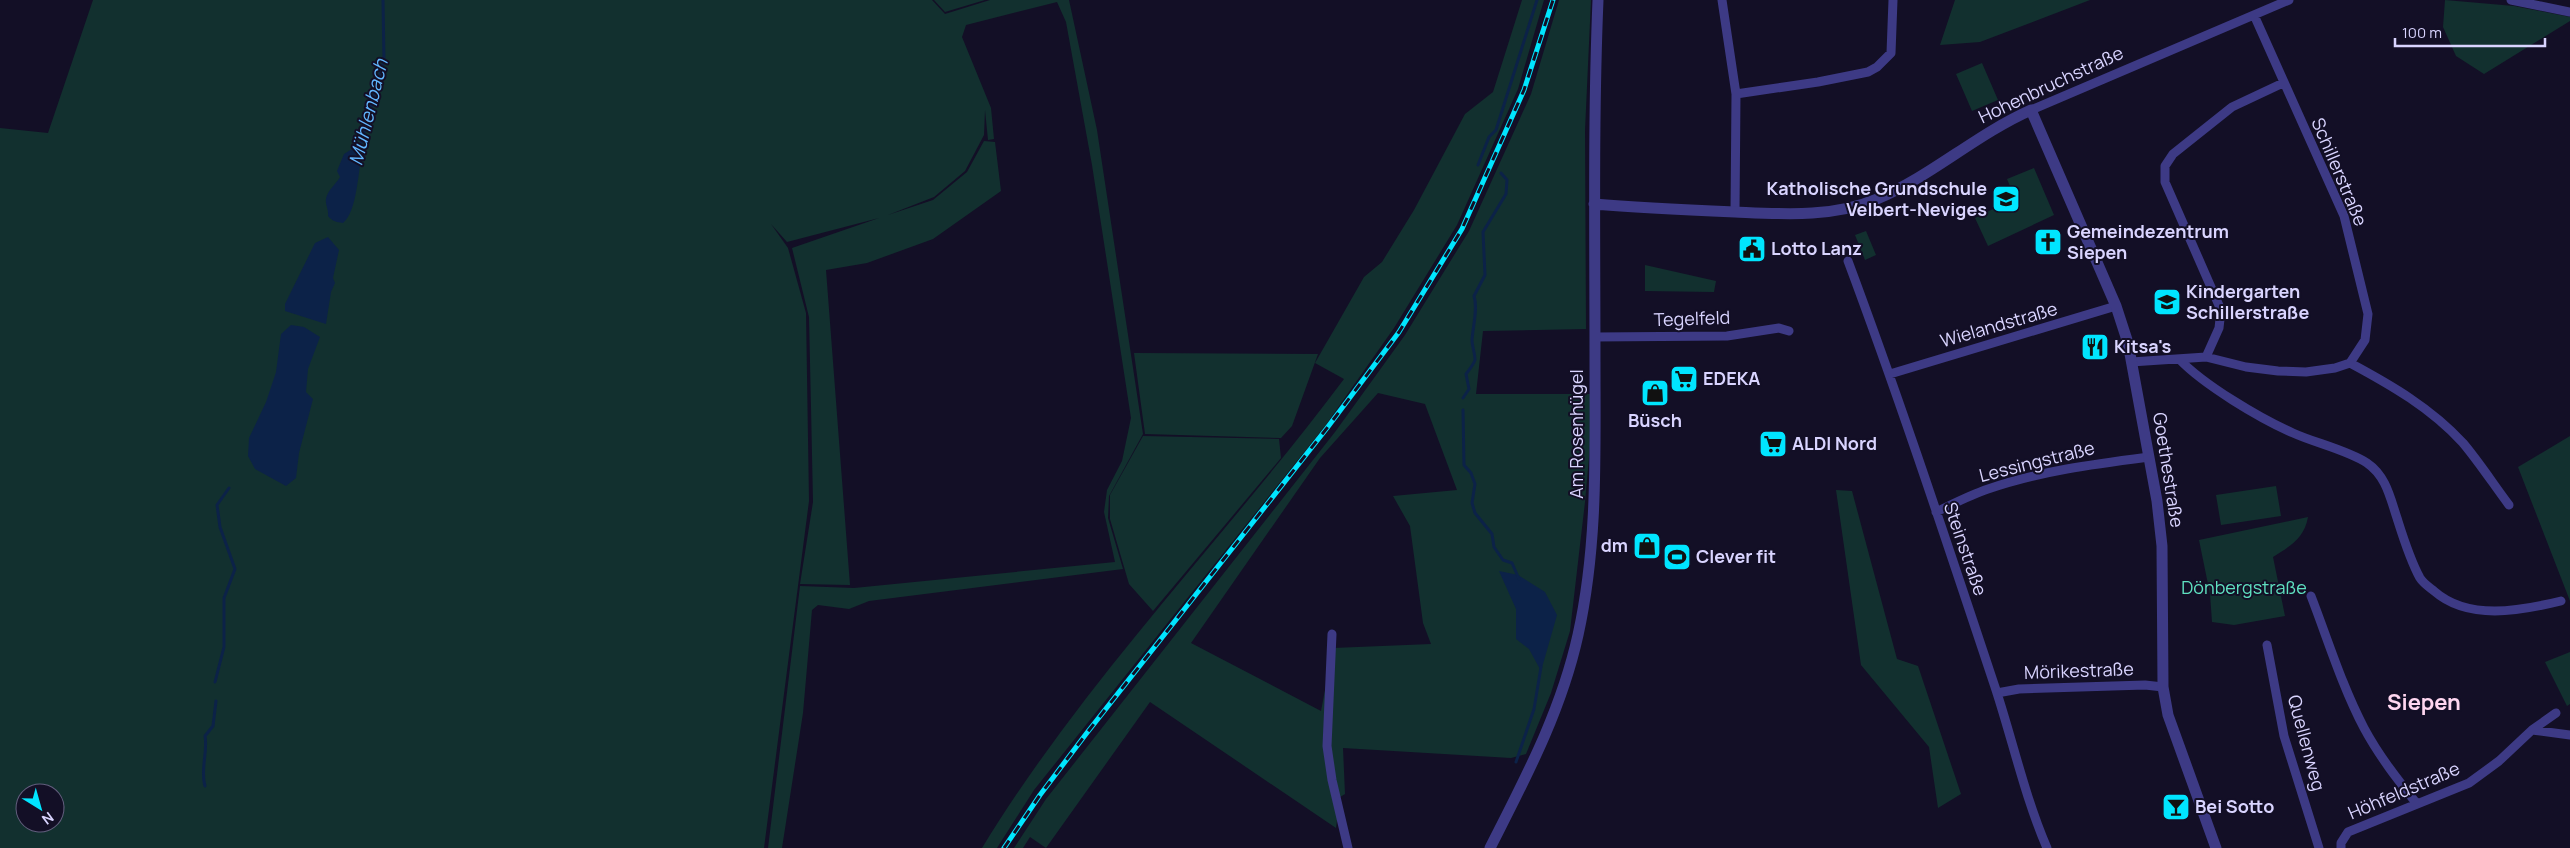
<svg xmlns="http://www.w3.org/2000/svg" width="2570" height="848" viewBox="0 0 2570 848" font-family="Manrope,sans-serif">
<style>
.green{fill:#12302f;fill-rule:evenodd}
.water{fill:#0c2248}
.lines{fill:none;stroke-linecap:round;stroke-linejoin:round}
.stream{stroke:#0c2248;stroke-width:3}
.minor{stroke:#3d3a85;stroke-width:9}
.tertiary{stroke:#3d3a85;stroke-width:11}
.rail-casing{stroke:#00e5ff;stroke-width:5}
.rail{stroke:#130f26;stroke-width:3;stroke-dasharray:9;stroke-linecap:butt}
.labels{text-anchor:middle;stroke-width:4;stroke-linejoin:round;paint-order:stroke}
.street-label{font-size:18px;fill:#d9d4ff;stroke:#130f26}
.poi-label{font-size:18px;font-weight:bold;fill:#d9d4ff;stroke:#130f26;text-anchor:start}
.park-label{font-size:18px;fill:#5fe0c0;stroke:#130f26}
.water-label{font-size:19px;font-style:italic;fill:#62b6ff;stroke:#130f26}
.district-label{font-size:22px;font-weight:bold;fill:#ffd6f0;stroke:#130f26}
</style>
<rect width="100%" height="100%" fill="#130f26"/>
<path class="green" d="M93,0H932L945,14L990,0H1069L1097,130L1143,434L1109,496L1108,518L1123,569L869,601L849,609L818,605L812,610L803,713L782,848H768L800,586L854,588L1115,562L1104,512L1107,490L1122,461L1131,418L1092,165L1066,22L1057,2L966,25L962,37L991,108L994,139L988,140L985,110L984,135L965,171L934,197L888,215L933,200L967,172L984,141L995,142L1001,191L933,239L867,263L826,270L850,585L800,584L813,502L811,407L809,317L792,248L879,218L787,242L771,224L788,248L806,313L809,501L764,848H0V128L48,133ZM25,793H55V823H25Z
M934,0H985L945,12Z
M1522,0H1544L1518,89L1457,225L1394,328L1325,426L1034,790L997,848H982C1085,679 1226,537 1344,379L1315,363L1364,277L1382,262L1414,210L1465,114L1493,92Z
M1559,0H1591L1585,130L1586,329L1483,331L1476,394H1592L1593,413L1585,502L1570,631L1551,693L1526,754L1511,758L1343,748L1345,794L1340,797L1336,828L1150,702L1046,848L1030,837L1023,848H1014L1046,799L1335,432L1405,335L1469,231L1531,94ZM1378,393L1425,404L1457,490L1393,496L1410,526L1423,623L1431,644L1333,648L1321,711L1191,643L1320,458Z
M1955,0H2090L1980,42L1940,45Z
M2445,0L2514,6L2570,17V21L2484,74L2456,56L2443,27Z
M1982,63L1998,100L1972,111L1956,74Z
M2034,168L2054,215L1988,246L1975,218L2015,198L2007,179Z
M1866,231L1876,255L1865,260L1855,235Z
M1645,265L1716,281L1714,292L1645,291Z
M1134,353L1318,354L1292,426L1281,438L1145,434Z
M1143,436L1279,439L1281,458L1153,611L1129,584L1110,519V495Z
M2570,436V601L2518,467Z
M2276,486L2281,516L2221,525L2216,495Z
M1836,490L1852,491L1897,659L1918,666L1961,794L1938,808L1929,747L1861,665Z
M2308,517C2304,539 2290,546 2273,557L2285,616L2234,625L2212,622L2210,594L2199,540Z
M2570,652V704L2567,706L2545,662Z"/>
<path class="water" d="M355,147L360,148L362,153C358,172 357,212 343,223C336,222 332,221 328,216C329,210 325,205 326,199C327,191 336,184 340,177L337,171L344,154Z
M328,237L339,250L333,278L335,283L331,292L326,324L285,311V304L315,243Z
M291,325L304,327L320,337L308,369L306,392L313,399L299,453L296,478L286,486L255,469L248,456L249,438L266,402L276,372L281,334Z
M1499,571L1518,575L1545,592L1557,615L1541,671L1529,649L1516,639V609Z"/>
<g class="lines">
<path class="stream" d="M359,151L384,60L383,0
M1478,165L1489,137L1496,130L1537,0
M1463,398L1469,389L1466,374C1469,370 1474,364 1475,360C1475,353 1472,346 1472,340C1473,326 1478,308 1474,296L1485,275L1483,232L1506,194L1507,180L1501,173
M1463,410L1464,465L1471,473L1475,484L1472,503L1475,513L1492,534L1494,547L1503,560L1512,563L1519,579
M215,682L224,647V598L235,569L220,527L217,505L229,488
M1516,762L1534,709L1541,667
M205,786C200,770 208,752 205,736L213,726L216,701"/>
<path class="minor" d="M1722,0L1736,94L1735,212
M2511,0L2570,12
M1736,94L1818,82L1868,72L1877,67L1891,53L1893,0
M2031,110L2289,0
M1848,261C1901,403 1948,546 1996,690C2013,742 2025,797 2047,848
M1595,337L1727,336L1779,328L1789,331
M2206,357L2219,328L2221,310L2165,182V166L2173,154L2232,107L2283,83
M2179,359C2204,385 2259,418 2293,433C2315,443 2347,450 2367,463C2386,476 2390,497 2397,518C2403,537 2410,560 2420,578C2423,583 2429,587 2434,591C2468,621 2520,611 2561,601
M2131,362L2206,357L2246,367L2278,371L2306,372L2335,368L2350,363L2365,340L2368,314L2344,216L2254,15
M2350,363C2391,385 2431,408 2463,443C2479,462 2494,485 2509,505
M1890,374L2116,306
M1936,512C1953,504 1970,495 1988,489C2040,471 2095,464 2149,457
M2311,596C2328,640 2342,686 2364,728C2379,756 2398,780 2417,804
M1332,634L1327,746L1332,780L1348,848
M2267,645L2284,736L2319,848
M1997,693L2019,689L2145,685L2163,687
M2532,730L2556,713
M2341,848V843L2348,832L2469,783L2499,761L2532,730L2570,735"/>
<path class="tertiary" d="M1594,204C1641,208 1688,210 1735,212C1782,214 1832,218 1877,199C1932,176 1975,135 2031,110L2116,306L2128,343L2157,501L2162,546L2163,687L2168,715L2216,848
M1490,848C1525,779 1561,712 1578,635C1598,545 1595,454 1595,362C1595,241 1593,121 1598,0"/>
<defs>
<path id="rail" d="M1004,848L1040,795L1086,734L1327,428L1399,332L1462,229L1524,90L1553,0"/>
</defs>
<use href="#rail" class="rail-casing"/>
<use href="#rail" class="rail"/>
</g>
<defs>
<symbol id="school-square" viewBox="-11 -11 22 22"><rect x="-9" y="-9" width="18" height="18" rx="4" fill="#00e5ff" stroke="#130f26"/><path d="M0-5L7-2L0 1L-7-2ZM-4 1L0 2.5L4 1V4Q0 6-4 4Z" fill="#111"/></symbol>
<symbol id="church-square" viewBox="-11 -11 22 22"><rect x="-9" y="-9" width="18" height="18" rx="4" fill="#00e5ff" stroke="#130f26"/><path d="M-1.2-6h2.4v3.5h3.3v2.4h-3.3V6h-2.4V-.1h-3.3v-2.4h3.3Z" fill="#111"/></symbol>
<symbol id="civic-square" viewBox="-11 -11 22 22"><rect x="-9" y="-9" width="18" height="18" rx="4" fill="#00e5ff" stroke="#130f26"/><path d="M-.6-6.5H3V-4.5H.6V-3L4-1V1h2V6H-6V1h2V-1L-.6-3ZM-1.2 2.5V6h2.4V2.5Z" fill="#111"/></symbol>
<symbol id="restaurant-square" viewBox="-11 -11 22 22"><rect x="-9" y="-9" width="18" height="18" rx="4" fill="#00e5ff" stroke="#130f26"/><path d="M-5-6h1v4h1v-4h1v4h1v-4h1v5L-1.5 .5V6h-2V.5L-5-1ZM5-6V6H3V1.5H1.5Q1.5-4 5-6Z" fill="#111"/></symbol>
<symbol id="supermarket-square" viewBox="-11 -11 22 22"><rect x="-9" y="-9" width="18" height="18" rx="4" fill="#00e5ff" stroke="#130f26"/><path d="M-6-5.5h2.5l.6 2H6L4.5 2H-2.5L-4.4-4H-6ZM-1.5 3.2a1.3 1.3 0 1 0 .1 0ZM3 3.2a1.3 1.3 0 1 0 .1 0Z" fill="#111"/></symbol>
<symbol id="shop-square" viewBox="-11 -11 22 22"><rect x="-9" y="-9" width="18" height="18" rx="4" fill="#00e5ff" stroke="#130f26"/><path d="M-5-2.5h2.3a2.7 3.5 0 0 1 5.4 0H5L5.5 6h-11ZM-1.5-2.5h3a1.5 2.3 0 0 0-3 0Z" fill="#111"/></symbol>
<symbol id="stadium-square" viewBox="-11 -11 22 22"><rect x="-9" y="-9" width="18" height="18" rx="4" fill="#00e5ff" stroke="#130f26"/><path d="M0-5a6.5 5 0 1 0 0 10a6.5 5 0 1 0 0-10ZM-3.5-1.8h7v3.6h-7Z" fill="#111"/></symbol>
<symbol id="bar-square" viewBox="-11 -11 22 22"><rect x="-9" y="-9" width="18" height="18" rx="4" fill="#00e5ff" stroke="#130f26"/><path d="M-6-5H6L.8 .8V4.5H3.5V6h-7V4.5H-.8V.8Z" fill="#111"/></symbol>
</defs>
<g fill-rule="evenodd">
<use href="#school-square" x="1990" y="183" width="32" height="32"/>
<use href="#church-square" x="2032" y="226" width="32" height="32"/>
<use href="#civic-square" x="1736" y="233" width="32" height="32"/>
<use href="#school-square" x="2151" y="286" width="32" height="32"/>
<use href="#restaurant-square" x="2079" y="331" width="32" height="32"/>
<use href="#supermarket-square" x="1668" y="363" width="32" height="32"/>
<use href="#shop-square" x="1639" y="377" width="32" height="32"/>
<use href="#supermarket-square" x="1757" y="428" width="32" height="32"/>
<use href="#shop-square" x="1631" y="530" width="32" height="32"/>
<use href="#stadium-square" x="1661" y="541" width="32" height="32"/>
<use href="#bar-square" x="2160" y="791" width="32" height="32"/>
</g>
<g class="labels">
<g class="street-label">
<text transform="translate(2051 85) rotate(-25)" y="6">Hohenbruchstraße</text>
<text transform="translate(2339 172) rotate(67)" y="6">Schillerstraße</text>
<text transform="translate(1692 319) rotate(-2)" y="6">Tegelfeld</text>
<text transform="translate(1999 325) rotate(-16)" y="6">Wielandstraße</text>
<text transform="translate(1577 434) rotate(-90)" y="6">Am Rosenhügel</text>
<text transform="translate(2037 462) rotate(-14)" y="6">Lessingstraße</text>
<text transform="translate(2168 470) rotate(81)" y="6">Goethestraße</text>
<text transform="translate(1965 549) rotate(71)" y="6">Steinstraße</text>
<text transform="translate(2079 671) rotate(-2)" y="6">Mörikestraße</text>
<text transform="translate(2306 743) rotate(75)" y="6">Quellenweg</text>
<text transform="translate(2404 791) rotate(-23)" y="6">Höhfeldstraße</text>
</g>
<g class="poi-label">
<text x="1987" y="195" text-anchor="end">Katholische Grundschule<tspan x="1987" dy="21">Velbert-Neviges</tspan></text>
<text x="2067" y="238">Gemeindezentrum<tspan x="2067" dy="21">Siepen</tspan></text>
<text x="1771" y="255">Lotto Lanz</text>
<text x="2186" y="298">Kindergarten<tspan x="2186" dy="21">Schillerstraße</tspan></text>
<text x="2114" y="353">Kitsa's</text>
<text x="1703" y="385">EDEKA</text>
<text x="1655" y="427" text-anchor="middle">Büsch</text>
<text x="1792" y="450">ALDI Nord</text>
<text x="1628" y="552" text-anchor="end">dm</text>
<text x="1696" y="563">Clever fit</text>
<text x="2195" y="813">Bei Sotto</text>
</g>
<g class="park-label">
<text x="2244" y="594">Dönbergstraße</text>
</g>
<g class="water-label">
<text transform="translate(368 112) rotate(-76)" y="7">Mühlenbach</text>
</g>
<g class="district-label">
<text x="2424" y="710">Siepen</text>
</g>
</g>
<g transform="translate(40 808) rotate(143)"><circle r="24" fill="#130f26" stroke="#625e7d"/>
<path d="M0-4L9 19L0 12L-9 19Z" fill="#00e5ff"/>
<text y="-8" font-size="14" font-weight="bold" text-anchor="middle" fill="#d9d4ff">N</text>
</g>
<path d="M2395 38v8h150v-8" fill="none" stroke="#d9d4ff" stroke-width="2.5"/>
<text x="2402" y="38" font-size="15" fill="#d9d4ff" stroke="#130f26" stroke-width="4" paint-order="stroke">100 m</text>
</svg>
